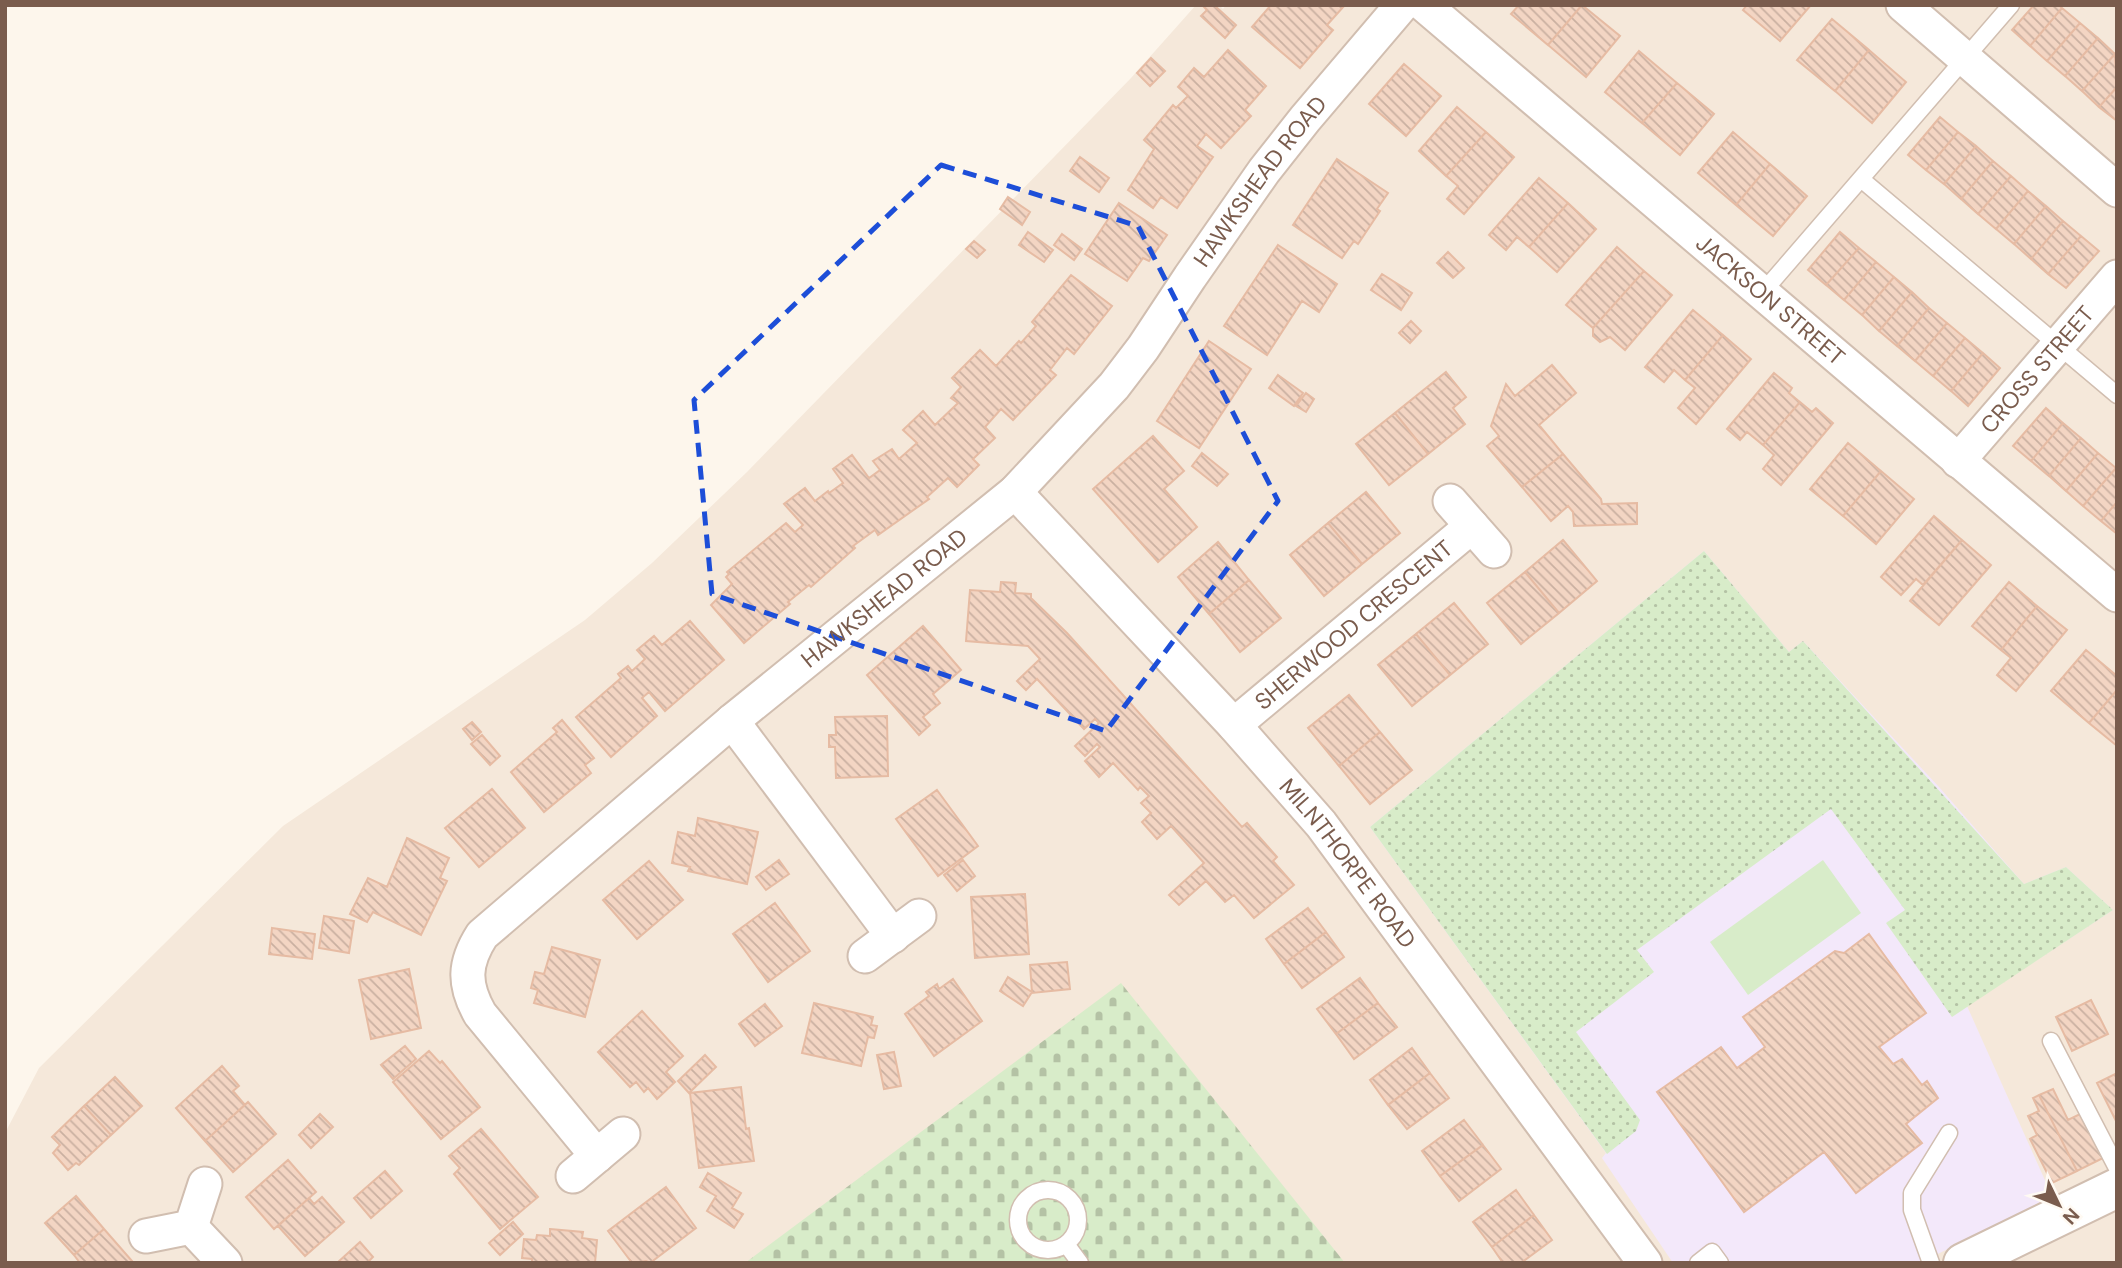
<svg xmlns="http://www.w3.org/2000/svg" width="2122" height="1268" viewBox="0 0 2122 1268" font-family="'DM Sans',sans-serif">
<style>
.residential{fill:#f5e8da}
.education{fill:#f3e8fa}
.grass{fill:url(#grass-dots)}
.cemetery{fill:url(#cemetery-stones)}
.garden{fill:#d8ecc9}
.building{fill:url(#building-back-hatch);stroke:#e6bba3;stroke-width:2}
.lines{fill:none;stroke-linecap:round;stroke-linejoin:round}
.service-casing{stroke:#d1beb0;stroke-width:19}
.minor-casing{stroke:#d1beb0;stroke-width:37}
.tertiary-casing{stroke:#d1beb0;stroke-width:42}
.service{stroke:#fff;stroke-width:16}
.minor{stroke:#fff;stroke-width:33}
.tertiary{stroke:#fff;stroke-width:38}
.marked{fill:none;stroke:#1d4ed8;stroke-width:5;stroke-dasharray:14 9;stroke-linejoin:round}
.labels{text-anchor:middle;stroke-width:6;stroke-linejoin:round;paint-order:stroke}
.street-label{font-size:23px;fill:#7a5c4d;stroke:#fffaf3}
</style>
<defs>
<pattern id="grass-dots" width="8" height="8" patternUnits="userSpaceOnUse" patternTransform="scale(1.75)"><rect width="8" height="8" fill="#d8ecc9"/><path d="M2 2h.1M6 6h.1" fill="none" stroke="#b4c2a5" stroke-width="1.8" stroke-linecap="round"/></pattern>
<pattern id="cemetery-stones" width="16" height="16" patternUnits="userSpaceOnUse" patternTransform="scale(1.75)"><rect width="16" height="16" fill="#d8ecc9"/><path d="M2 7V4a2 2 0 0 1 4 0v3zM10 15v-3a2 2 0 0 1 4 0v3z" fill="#b4c2a5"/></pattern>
<pattern id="building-back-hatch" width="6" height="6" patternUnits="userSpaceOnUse" patternTransform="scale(1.75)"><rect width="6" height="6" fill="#f3d5c3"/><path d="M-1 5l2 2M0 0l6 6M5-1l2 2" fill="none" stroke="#cab0a1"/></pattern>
</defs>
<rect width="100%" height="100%" fill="#fdf6ec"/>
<path class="residential" d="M1196,5H1219L1223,9L1226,5H2117V1263H5V1133L39,1068L283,826L585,620L652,563L747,472L1131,78Z"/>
<path class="education" d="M1704,551L1789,652L1803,641L1939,787L2024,884L2066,867L2113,910L1967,1006L2052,1196L1920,1263H1673L1602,1158L1606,1153L1370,827Z"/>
<path class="grass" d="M1704,551L1789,652L1803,641L2024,884L2066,867L2113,910L1952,1017L1886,923L1905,910L1831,809L1637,950L1654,972L1576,1032L1640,1120L1636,1131L1607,1154L1370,827Z"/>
<path class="cemetery" d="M1121,983L1345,1263H745Z"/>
<path class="garden" d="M1823,860L1861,913L1748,995L1710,942Z"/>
<path class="building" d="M1202,5H1214L1236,25L1225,38L1201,16L1207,10Z
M1271,5H1345L1327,25L1333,30L1300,68L1252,27Z
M1519,5H1582L1548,45L1511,14Z
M1582,5L1620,36L1586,77L1548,45Z
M1747,5H1811L1780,41L1743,10Z
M2034,5H2059L2062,8L2030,46L2012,30Z
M2062,8L2080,23L2047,61L2030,46Z
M1832,19L1869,50L1835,91L1797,60Z
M2080,23L2098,38L2065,76L2047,61Z
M2098,38L2115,54L2082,91L2065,76Z
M1228,50L1266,86L1245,110L1251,116L1221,148L1206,134L1197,146L1213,157L1177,208L1161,197L1153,208L1128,190L1154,149L1144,140L1173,105L1176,108L1188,96L1178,87L1194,68L1204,77Z
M1869,50L1906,82L1872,123L1835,91Z
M1639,51L1677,83L1642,123L1605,92Z
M2115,54L2117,87L2099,107L2082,91Z
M1151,58L1165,71L1150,86L1137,73Z
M1404,64L1441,96L1406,136L1369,104Z
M1677,83L1714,114L1680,155L1642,123Z
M2117,87V121L2099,107Z
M1457,107L1486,132L1446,176L1419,151Z
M1940,117L1958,132L1926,170L1908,155Z
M1486,132L1514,157L1464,214L1447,199L1458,186L1446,176Z
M1733,132L1770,164L1736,205L1698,173Z
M1958,132L1976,146L1944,184L1926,170Z
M1976,146L1993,161L1961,199L1944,184Z
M1080,157L1109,178L1099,192L1070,171Z
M1337,159L1388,193L1377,209L1380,211L1358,244L1354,241L1342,258L1293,225Z
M1993,161L2011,176L1978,214L1961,199Z
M1770,164L1807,196L1773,236L1736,205Z
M2011,176L2028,191L1996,229L1978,214Z
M1539,178L1568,203L1529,247L1517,237L1506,250L1489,235Z
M2028,191L2046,206L2014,244L1996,229Z
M1008,197L1030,212L1022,225L1000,209Z
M1119,203L1167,235L1149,261L1143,258L1127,281L1085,254Z
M1568,203L1596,229L1557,272L1529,247Z
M2046,206L2063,221L2031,259L2014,244Z
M2063,221L2081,236L2048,274L2031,259Z
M1028,232L1053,250L1044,262L1019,245Z
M1840,232L1859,248L1826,285L1808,270Z
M1062,234L1082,249L1074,260L1054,245Z
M2081,236L2099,251L2066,288L2048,274Z
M974,241L985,250L977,258L966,249Z
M1278,245L1337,284L1319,312L1302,301L1267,355L1224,326Z
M1617,247L1644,271L1593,328L1566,305Z
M1859,248L1876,262L1844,300L1826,285Z
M1448,252L1464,268L1453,278L1437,263Z
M1876,262L1894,277L1862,315L1844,300Z
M1644,271L1672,295L1625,350L1610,337L1600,342L1593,336V328Z
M1382,274L1412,293L1401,310L1371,290Z
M1071,275L1112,306L1074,354L1067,348L1050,370L1056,375L1013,420L1001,409L985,427L995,438L973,459L979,465L957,487L948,478L927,497L929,499L878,535L875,530L853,546L855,548L811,587L809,585L788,602L790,604L744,643L711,605L732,584L726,577L729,574L727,572L786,523L795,532L803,525L784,504L805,488L815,501L828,491L829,493L843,483L833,469L852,455L869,478L880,470L873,461L892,449L899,459L917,443L903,430L923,411L935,425L958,403L951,398L961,387L952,378L980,350L996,366L1019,341L1021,343L1036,326L1032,322Z
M1894,277L1912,292L1879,331L1862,315Z
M1912,292L1929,308L1897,346L1879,331Z
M1929,308L1947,323L1915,361L1897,346Z
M1693,310L1723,335L1685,380L1674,370L1664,382L1645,367Z
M1411,321L1421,331L1410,343L1399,333Z
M1947,323L1965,338L1933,376L1915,361Z
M1723,335L1751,359L1696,424L1678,408L1695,388L1685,380Z
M1965,338L1983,353L1951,391L1933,376Z
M1209,341L1251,369L1199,448L1157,421Z
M1983,353L2000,368L1968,406L1951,391Z
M1552,365L1576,393L1539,425L1563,454L1522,487L1487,446L1499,436L1491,426L1506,384L1515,396Z
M1446,372L1466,397L1453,408L1465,424L1428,454L1395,413Z
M1774,373L1792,388L1789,393L1800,402L1763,445L1747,432L1740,440L1727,429Z
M1278,375L1303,393L1294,406L1269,388Z
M1306,393L1314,399L1306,412L1296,406Z
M1800,402L1812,412L1816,408L1833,423L1781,485L1763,469L1774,455L1763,445Z
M2046,408L2063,423L2031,461L2013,446Z
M1395,413L1428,454L1389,485L1356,444Z
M2063,423L2081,438L2049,476L2031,461Z
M1153,436L1184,471L1164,489L1197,527L1158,562L1093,489Z
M2081,438L2098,453L2066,491L2049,476Z
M1848,443L1881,471L1843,516L1810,489Z
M1202,453L1228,474L1217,486L1192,466Z
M2098,453L2116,468L2083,506L2066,491Z
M1563,454L1601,499L1602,504L1637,503V524L1574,526L1573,512L1568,506L1551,521L1522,487Z
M2116,468L2117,502L2101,521L2083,506Z
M1881,471L1914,499L1876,544L1843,516Z
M1366,492L1400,533L1362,564L1328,523Z
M2117,502V534L2101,521Z
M1934,516L1962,540L1923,585L1916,579L1901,595L1881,577Z
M1328,523L1362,564L1324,596L1290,555Z
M1563,540L1597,581L1559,613L1525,572Z
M1962,540L1991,565L1939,625L1910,601Z
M1218,542L1249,580L1209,614L1178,577Z
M1525,572L1559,613L1521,644L1487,603Z
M1249,580L1281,618L1240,652L1209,614Z
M1001,582L1016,583L1015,593L1031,594V598L1067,633L1242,827L1247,823L1277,857L1273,861L1294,885L1254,918L1234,895L1225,902L1206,881L1179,905L1169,895L1204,863L1171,826L1157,839L1142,822L1151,813L1141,803L1149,796L1140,787L1138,790L1113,763L1099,777L1085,761L1100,747L1097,744L1085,756L1075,746L1099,723L1095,719L1084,729L1037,679L1026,690L1017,681L1040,659L1028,646L966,641L970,590L1000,592Z
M2009,582L2037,606L2001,650L1972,626Z
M1454,603L1488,644L1450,675L1416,634Z
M2037,606L2067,630L2016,691L1997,675L2011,658L2001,650Z
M690,621L724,660L665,711L649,692L642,698L657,716L611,757L576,717L621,678L618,674L628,666L632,671L645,659L637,650L654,636L662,645Z
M923,626L961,670L933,694L940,703L923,717L930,725L919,735L867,675Z
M1416,634L1450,675L1412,706L1378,665Z
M2086,650L2117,676V690L2089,723L2051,691Z
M2117,690V746L2089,723Z
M1349,695L1380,732L1339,766L1308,728Z
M887,716L888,776L836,778L835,747H829V735H836L835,717Z
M562,720L594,758L585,765L591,773L544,812L511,772L557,732L553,728Z
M472,722L481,732L472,740L463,729Z
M1380,732L1412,770L1370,804L1339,766Z
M482,735L500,756L490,765L471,744Z
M492,789L525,828L479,867L445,828Z
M937,790L978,846L938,876L896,819Z
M698,818L758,832L747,884L688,871L690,867L672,863L678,832L695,836Z
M407,838L449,858L440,878L447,881L421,935L373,912L367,922L350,914L368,878L387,887Z
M779,860L789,874L766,890L756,877Z
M963,860L975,876L957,891L944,875Z
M649,861L683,900L637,939L603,900Z
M1025,894L1029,954L975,958L971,897Z
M775,903L810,951L768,982L733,934Z
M1308,908L1326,932L1284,964L1266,939Z
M324,916L354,921L349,953L319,948Z
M272,928L315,934L312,959L269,954Z
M1326,932L1344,957L1302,988L1284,964Z
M1869,934L1926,1013L1879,1047L1893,1064L1902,1059L1922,1085L1927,1081L1938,1098L1906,1124L1922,1143L1856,1193L1824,1152L1744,1212L1657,1092L1721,1047L1737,1068L1765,1047L1743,1017L1835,951L1844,953Z
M552,947L600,960L585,1017L534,1003L538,990L531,988L535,972L544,974Z
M1067,962L1070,989L1032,993L1030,965Z
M409,969L421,1028L371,1039L359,980Z
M1008,977L1032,992L1023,1006L1000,991Z
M1360,978L1378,1003L1336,1034L1317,1009Z
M953,979L982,1021L934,1056L905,1014L929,996L926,992L937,984L939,989Z
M2091,1000L2108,1034L2072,1051L2056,1017Z
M814,1003L873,1017L871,1025L877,1026L874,1038L868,1037L861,1066L802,1053Z
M1378,1003L1397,1027L1354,1059L1336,1034Z
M765,1004L782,1026L755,1046L739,1024Z
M642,1011L683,1056L666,1072L675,1082L657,1099L648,1088L644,1092L636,1082L630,1087L598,1052Z
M405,1046L416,1059L393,1079L381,1065Z
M1412,1048L1430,1073L1388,1105L1370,1080Z
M429,1051L440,1063L442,1061L480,1107L441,1139L393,1082Z
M894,1052L901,1086L884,1089L877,1055Z
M705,1055L716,1067L689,1093L678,1081Z
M222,1066L239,1086L233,1091L245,1105L205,1141L176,1108Z
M1430,1073L1449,1098L1407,1129L1388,1105Z
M2117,1073V1123L2097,1083Z
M115,1077L142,1106L111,1135L84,1106Z
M741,1087L746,1129L749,1128L754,1161L699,1168L690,1093Z
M2053,1089L2068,1120L2080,1114L2103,1158L2077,1171L2039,1095Z
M2039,1095L2077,1171L2052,1183L2030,1139L2037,1135L2028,1116L2039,1111L2033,1098Z
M248,1102L276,1134L233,1172L205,1141Z
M84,1106L111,1135L79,1165L76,1163L68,1170L53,1153L60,1145L52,1137Z
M320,1114L333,1127L311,1148L299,1135Z
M1464,1120L1483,1145L1440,1176L1422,1151Z
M481,1129L538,1197L500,1229L454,1174L460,1168L449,1156Z
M1483,1145L1501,1169L1459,1201L1440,1176Z
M288,1160L316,1192L274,1229L246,1197Z
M385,1171L402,1191L371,1218L354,1198Z
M708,1173L741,1193L732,1208L743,1214L734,1228L707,1211L716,1196L700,1187Z
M666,1187L696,1228L650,1263L646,1261L632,1263L608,1231Z
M1516,1190L1534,1215L1492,1247L1473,1222Z
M76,1196L104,1229L74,1255L45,1223Z
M322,1197L344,1222L305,1256L278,1226L309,1198L314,1204Z
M1534,1215L1552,1240L1521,1263H1503L1492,1247Z
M513,1222L523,1234L500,1255L489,1243Z
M104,1229L132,1261L130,1263H80L74,1255Z
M550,1229L583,1232L582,1238L597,1240L595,1263H532V1259L522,1258L524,1239L536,1240L537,1235L550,1236Z
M360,1242L373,1257L367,1263H337Z"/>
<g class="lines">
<defs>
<path id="service" d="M1861,179L2117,395
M1762,293L2011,5
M2051,1041L2117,1168
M1018 1220a30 30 0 1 1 60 0a30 30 0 1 1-60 0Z
M1066,1244L1080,1263
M1698,1263L1712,1252L1720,1263
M1931,1263L1912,1210V1193L1949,1133"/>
<g id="minor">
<path id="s1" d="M1424,5L2117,595"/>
<path d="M1903,5L2117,190"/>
<path id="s2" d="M1958,461L2117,277"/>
<path id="s3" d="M1015,492L1234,725L1321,824L1645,1263"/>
<path d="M1450,501L1494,551"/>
<path d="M732,721L893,936"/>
<path id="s4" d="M1234,725L1472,526"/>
<path d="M865,956L919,916"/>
<path id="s5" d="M597,1156L480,1014C463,984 464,963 482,935L732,721L1015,492L1114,386L1143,348L1190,277L1264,171L1305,119L1402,5"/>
<path d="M573,1176L623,1134"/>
<path d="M191,1227L225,1263"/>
<path d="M146,1236L191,1227L205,1184"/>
</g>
<path id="tertiary" d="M1963,1263L2117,1188"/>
</defs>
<use href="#service" class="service-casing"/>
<use href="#minor" class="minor-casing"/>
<use href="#tertiary" class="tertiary-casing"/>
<use href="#service" class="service"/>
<use href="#minor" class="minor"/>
<use href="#tertiary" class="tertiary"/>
</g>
<path class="marked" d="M941,165L1138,226L1278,501L1106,731L712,594L694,400Z"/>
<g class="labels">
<g class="street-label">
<text dy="8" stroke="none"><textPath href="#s5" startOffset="1358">HAWKSHEAD ROAD</textPath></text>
<text dy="8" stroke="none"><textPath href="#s1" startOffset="455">JACKSON STREET</textPath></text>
<text dy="8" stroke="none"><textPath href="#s2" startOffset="121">CROSS STREET</textPath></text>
<text dy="8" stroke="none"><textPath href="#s5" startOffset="793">HAWKSHEAD ROAD</textPath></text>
<text dy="8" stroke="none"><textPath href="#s4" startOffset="156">SHERWOOD CRESCENT</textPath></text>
<text dy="8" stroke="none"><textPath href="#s3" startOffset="499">MILNTHORPE ROAD</textPath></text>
</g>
</g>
<rect width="2122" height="1268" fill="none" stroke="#7a5c4d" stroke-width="14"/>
<g transform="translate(2059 1205) rotate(133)" stroke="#fffaf3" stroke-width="5" paint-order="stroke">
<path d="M0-5L12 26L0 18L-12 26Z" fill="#7a5c4d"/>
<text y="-10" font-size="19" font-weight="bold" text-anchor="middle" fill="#7a5c4d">N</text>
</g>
</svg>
